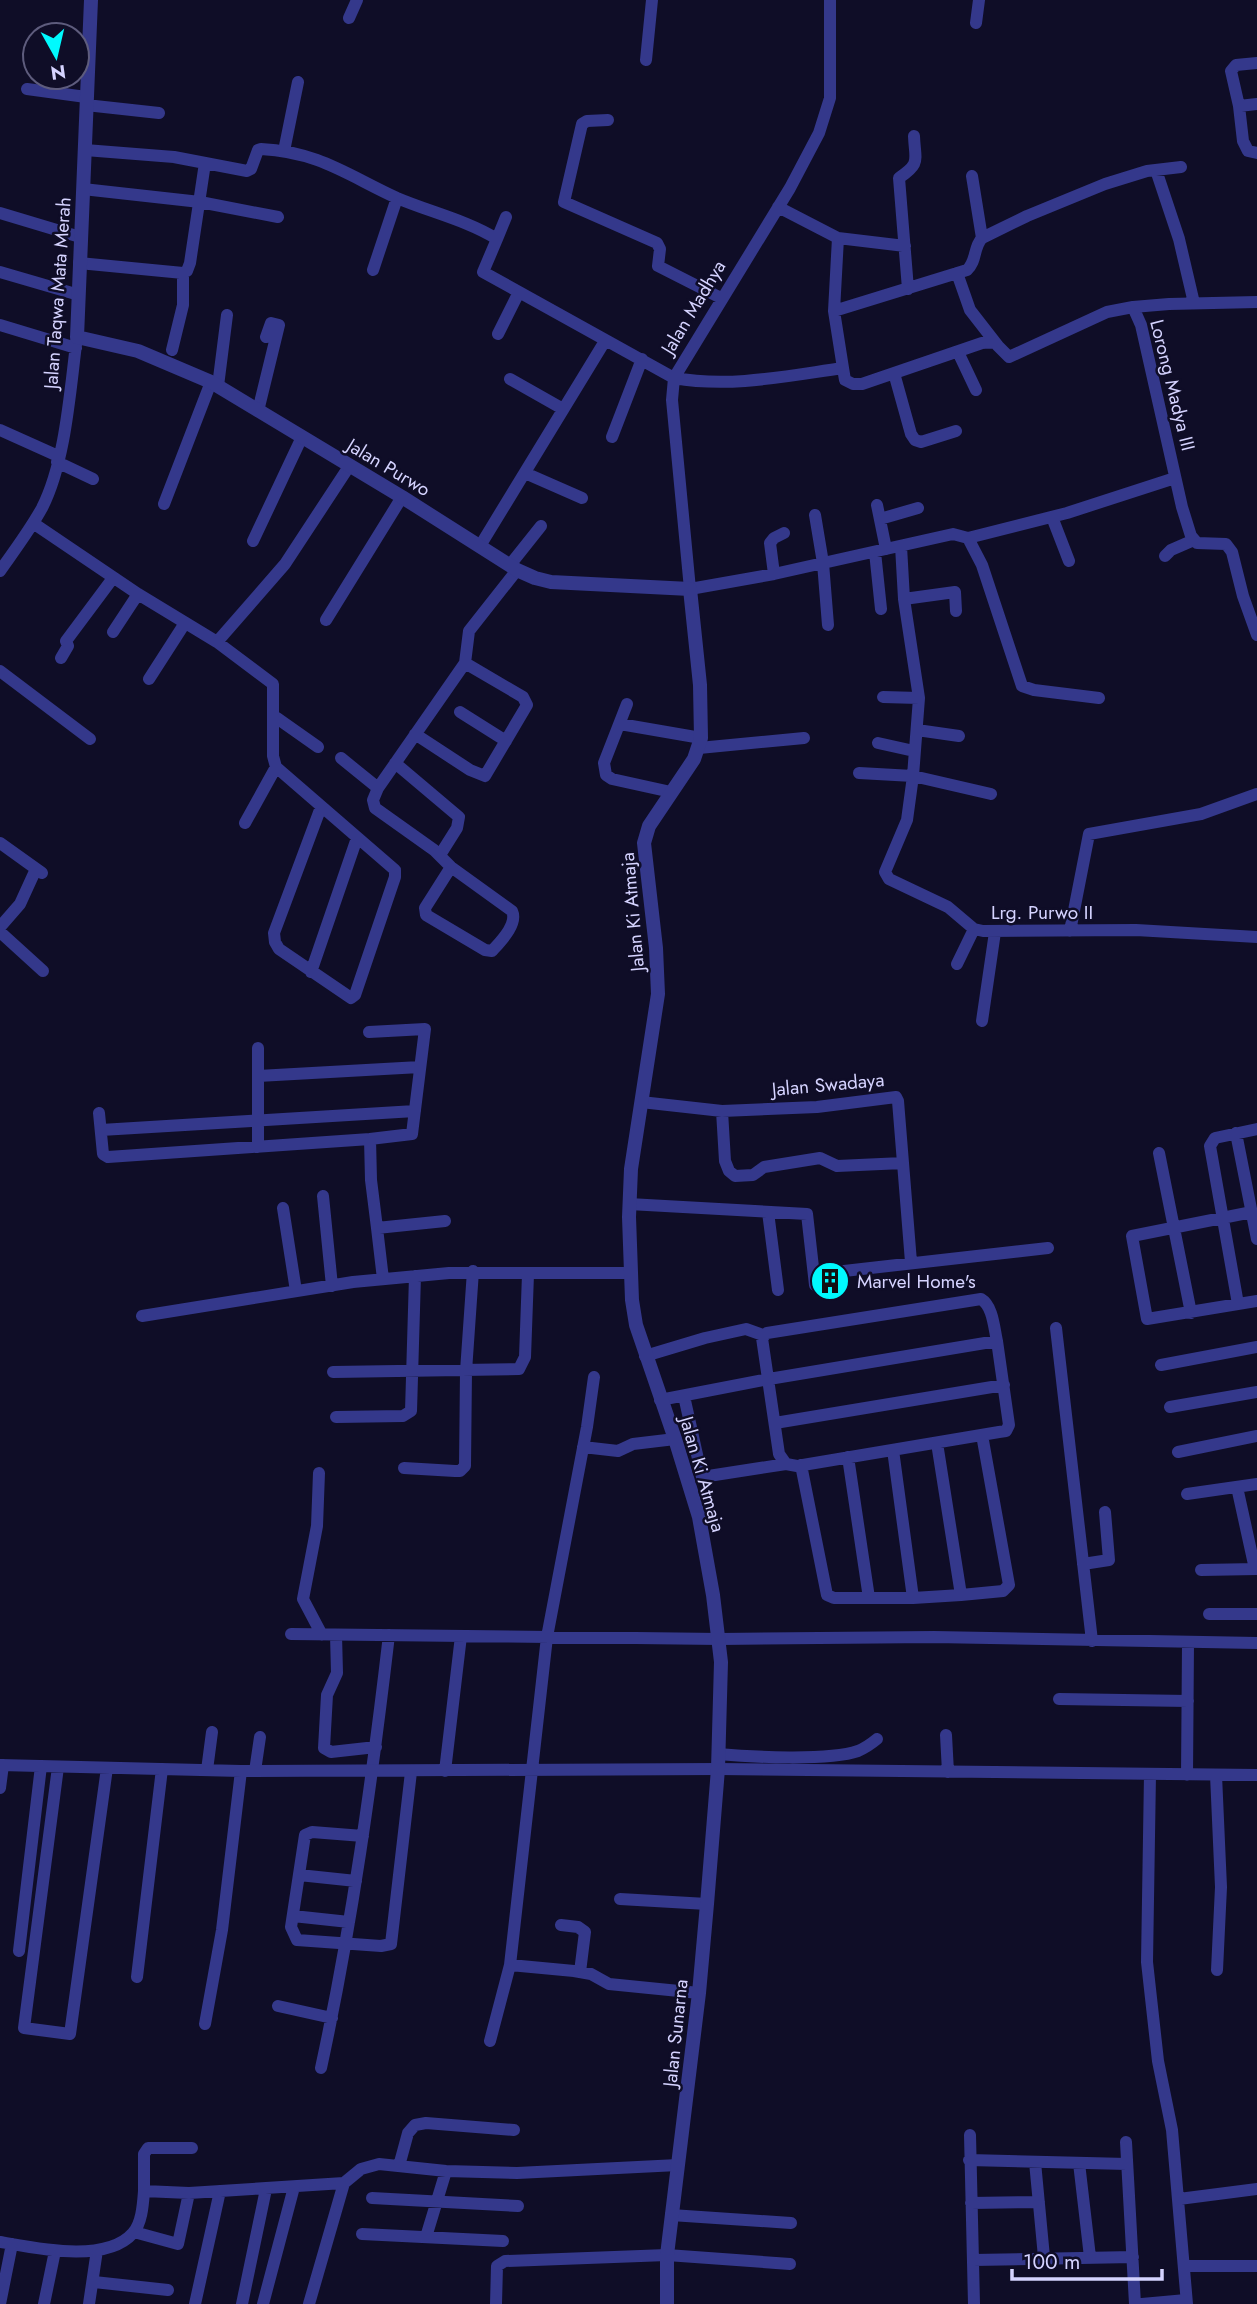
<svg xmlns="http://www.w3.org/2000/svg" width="1257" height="2304" viewBox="0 0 1257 2304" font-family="Jost,sans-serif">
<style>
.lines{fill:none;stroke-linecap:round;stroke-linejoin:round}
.minor{stroke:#34388b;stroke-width:12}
.tertiary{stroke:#34388b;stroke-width:14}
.labels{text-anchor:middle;stroke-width:5;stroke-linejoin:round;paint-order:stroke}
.street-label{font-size:19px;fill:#d5d3ff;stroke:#0f0d27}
.poi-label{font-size:19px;fill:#d5d3ff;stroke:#0f0d27;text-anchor:start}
</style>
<rect width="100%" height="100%" fill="#0f0d27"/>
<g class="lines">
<path class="minor" d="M830,0V98L819,133L790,188L674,378L672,400L690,589L774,574L953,534L968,538
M349,18L357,0
M976,23L979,0
M646,60L652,0
M1257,63L1236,65L1231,71L1239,106L1243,141L1248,151L1257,153
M27,89L86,97
M86,105L159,113
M1239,106L1257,104
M608,120L587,121L582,124L564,202L657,243L660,249L658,266L721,298
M85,150L174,157L247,171L251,169L258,150L261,149C319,152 347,175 397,198C430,212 466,220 497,239L483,272L674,378C731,388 786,376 843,368L845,380L853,384H862L982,343L995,342
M284,151L298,82
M1156,170L1179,239L1194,303
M972,176L982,238
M83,189L200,202L278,217
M778,207L838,238L834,311L843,368
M0,213L80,237
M838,238L905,246
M497,239L506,217
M79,263L183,273L187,271L190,263L205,163
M373,270L397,198
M0,272L79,295
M957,273L970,310L998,346L1009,357L1107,312L1133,307L1141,325L1182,507L1191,536L1197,543L1226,544L1232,552L1243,596L1257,635
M908,289L899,178C921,163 915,161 914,136
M1133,307L1169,304L1257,302
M834,311L967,270C977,261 973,248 982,238L1027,216L1105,184L1147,171L1181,167
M0,325L76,348
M498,334L519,292
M172,350L183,305V273
M958,352L976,390
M894,373L911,434L915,440L921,442L956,431
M510,379L563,409
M218,386L227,315
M258,411L279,325L271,323L266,337
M0,430L58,456
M612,437L642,359
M57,462L93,479
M525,473L582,498
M164,504L211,382
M877,505L886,549
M815,515L823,563L828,625
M1052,517L1069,561
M880,519L918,508
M33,523L138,594L217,642L273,684V756L276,767L395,870V877L355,995L351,998L279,949L275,942L274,933L321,807
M968,538L982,565L1022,686L1034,690L1099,698
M968,538L1067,513L1175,478
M253,541L302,437
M480,546L605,341
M901,546L904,599L919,698L913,776L907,820L885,872L889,879L948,907L974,929L983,931L1136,930L1257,937
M875,552L881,609
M1165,556L1171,550L1194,540
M510,565L541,526
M0,571C14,551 30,530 42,508C66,461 70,389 77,337
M774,574L770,543L774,538L784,533
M904,599L955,592L956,611
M326,620L402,497
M113,632L138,594
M217,642L285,564L350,465
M61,658L68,646L66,641L113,578
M0,671L90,739
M149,679L185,623
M883,697L919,698
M627,704L604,763L606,775L612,779L671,792
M460,712L506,741
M274,716L318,747
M620,724L701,738
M917,730L959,736
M415,734L470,770L485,776L527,705L523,697L465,663
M878,743L914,751
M699,748L804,738
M341,758L378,788
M395,763L459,817L457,828L440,855
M859,773L913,776L991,794
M245,823L276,767
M0,843L42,873
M451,867L425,908L426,915L485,950L492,951C501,941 518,924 512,911L451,867L434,850L375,808L373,800L378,788L465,663L469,631L517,570
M0,927L20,904L36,869
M1070,931L1089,834L1201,814L1257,794
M0,932L43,971
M957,964L974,929
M311,972L357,838
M982,1021L995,932
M369,1032L425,1029L412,1134L370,1139L371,1180L377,1228
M258,1076L420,1067
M641,1102L722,1111L817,1107L896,1097L898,1101L911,1262
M722,1111L725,1161L729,1171L735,1176L753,1175L764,1167L820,1158L837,1166L903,1163
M99,1113L103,1154L108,1157L370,1139
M101,1130L415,1111
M1236,1133L1257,1239
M258,1147V1048
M1159,1153L1191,1313
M323,1196L332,1286
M629,1204L807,1214L815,1285
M283,1208L296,1291
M768,1212L778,1290
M1252,1212L1132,1236L1147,1319L1257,1301
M844,1271L1048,1248
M383,1279L377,1228L445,1221
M1238,1304L1210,1146L1215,1138L1257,1129
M142,1316L353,1282L449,1273H631
M1056,1328L1092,1641
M645,1356L705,1338L746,1329L763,1335
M1161,1365L1257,1347
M333,1372L519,1369L525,1357L528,1274
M594,1377L587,1427L547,1637L510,1965L574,1971L591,1974L609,1984L699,1993
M684,1396L702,1477L786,1464
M660,1400L769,1379L997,1341L1009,1425L1006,1431L999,1432L797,1466L786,1464L779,1454L762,1338L767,1333L981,1299C993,1306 994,1328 997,1341
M1170,1407L1257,1392
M336,1417L403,1416L411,1411L415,1276
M775,1423L1004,1385
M583,1447L618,1451L633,1444L675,1439
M893,1450L913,1598L961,1595L937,1443
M1178,1452L1257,1436
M848,1457L869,1598
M801,1465L827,1595L834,1598H913
M404,1468L455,1471H460L465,1466L466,1371L473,1271
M319,1473L317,1526L303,1599L322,1635
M1237,1487L1255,1569
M1187,1494L1257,1484
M1083,1564L1109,1560L1105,1512
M1201,1570L1257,1569
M961,1595L1003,1591L1009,1585L982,1435
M1209,1614H1257
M291,1634L720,1639L934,1637L1257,1643
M336,1635L337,1673L327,1695L324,1748L331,1752L376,1747
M1059,1699L1188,1701
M946,1735L948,1772
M718,1754C751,1757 829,1761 858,1751C865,1748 871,1744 877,1739
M0,1765L241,1771L718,1769L1257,1775
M58,1767L24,2028L70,2034L107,1768
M207,1770L212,1732
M255,1771L260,1737
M445,1771L461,1636
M1150,1774L1147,1962L1158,2061L1172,2130L1187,2304
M1187,1775L1188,1644
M1216,1775L1221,1887L1217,1970
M0,1788L3,1765
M363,1836L312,1832L305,1835L291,1927L297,1940L381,1946L391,1944L411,1772
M299,1875L356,1881
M620,1899L707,1904
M293,1916L349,1922
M561,1925L578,1927L585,1932L580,1972
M19,1951L41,1766
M137,1977L162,1769
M278,2006L332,2018
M205,2024L222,1930L241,1771
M490,2041L510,1965
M321,2068C352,1925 372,1780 389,1635
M970,2135L974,2304
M1126,2142L1135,2304
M969,2160L1127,2164
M1035,2162L1044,2257
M1079,2163L1090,2257
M399,2166L408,2133L415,2125L426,2123L514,2130
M144,2191V2154L148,2148H192
M372,2198L518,2206
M1179,2199L1257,2189
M971,2203L1039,2202
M671,2215L791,2223
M134,2232L178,2244L189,2193
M362,2234L503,2241
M426,2237L446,2171
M0,2242C35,2248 106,2264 133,2233C142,2223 143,2204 144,2191L189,2193L344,2183L361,2169L379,2164L446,2171L517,2173L678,2165
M973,2260L1133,2257
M1184,2266H1257
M94,2282L168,2290
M0,2304L12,2244
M44,2304L55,2251
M89,2304L97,2250
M195,2304L220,2191
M242,2304L266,2189
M263,2304L294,2187
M309,2304L344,2183
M496,2304L497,2266L505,2261L667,2255L790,2264
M1142,2304L1186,2300"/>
<path class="tertiary" d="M91,0L77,337L138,351L211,382L402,497L517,570L535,578L551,582L690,589L700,685L701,738L694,759L649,826L644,843L656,948L658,994L631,1169L629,1217L632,1300L636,1325L675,1439L699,1517L713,1595L721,1662L718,1769L707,1904L699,1993L667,2255V2304"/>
</g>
<defs>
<symbol id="building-disc" viewBox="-11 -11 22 22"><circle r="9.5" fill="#00fafe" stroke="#0f0d27"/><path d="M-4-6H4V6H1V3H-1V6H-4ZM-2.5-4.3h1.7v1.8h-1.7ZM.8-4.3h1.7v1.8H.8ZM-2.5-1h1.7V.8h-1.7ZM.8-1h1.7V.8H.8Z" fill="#111"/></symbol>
</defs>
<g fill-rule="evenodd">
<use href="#building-disc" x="808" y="1259" width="44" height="44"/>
</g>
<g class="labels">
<g class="street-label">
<text transform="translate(57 293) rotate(-86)" y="7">Jalan Taqwa Mata Merah</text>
<text transform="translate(693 307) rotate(-59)" y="7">Jalan Madhya</text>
<text transform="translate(1173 385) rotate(76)" y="7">Lorong Madya III</text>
<text transform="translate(389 467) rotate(31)" y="7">Jalan Purwo</text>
<text transform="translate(632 912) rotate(-95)" y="7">Jalan Ki Atmaja</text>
<text x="1042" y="919">Lrg. Purwo II</text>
<text transform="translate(828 1084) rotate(-5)" y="7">Jalan Swadaya</text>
<text transform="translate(703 1474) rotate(74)" y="7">Jalan Ki Atmaja</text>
<text transform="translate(675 2033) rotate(-84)" y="7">Jalan Sunarna</text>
</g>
<g class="poi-label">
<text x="857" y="1288">Marvel Home's</text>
</g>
</g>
<g transform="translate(56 56) rotate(172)"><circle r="33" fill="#0f0d27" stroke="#5e5c7d" stroke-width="2"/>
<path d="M0-5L12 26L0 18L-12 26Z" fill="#00fafe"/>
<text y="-10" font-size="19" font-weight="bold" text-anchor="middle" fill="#d5d3ff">N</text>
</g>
<path d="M1012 2269v10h150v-10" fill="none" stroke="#d5d3ff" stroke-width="3.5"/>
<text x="1023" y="2269" font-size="21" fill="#d5d3ff" stroke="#0f0d27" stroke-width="5" paint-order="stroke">100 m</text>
</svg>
